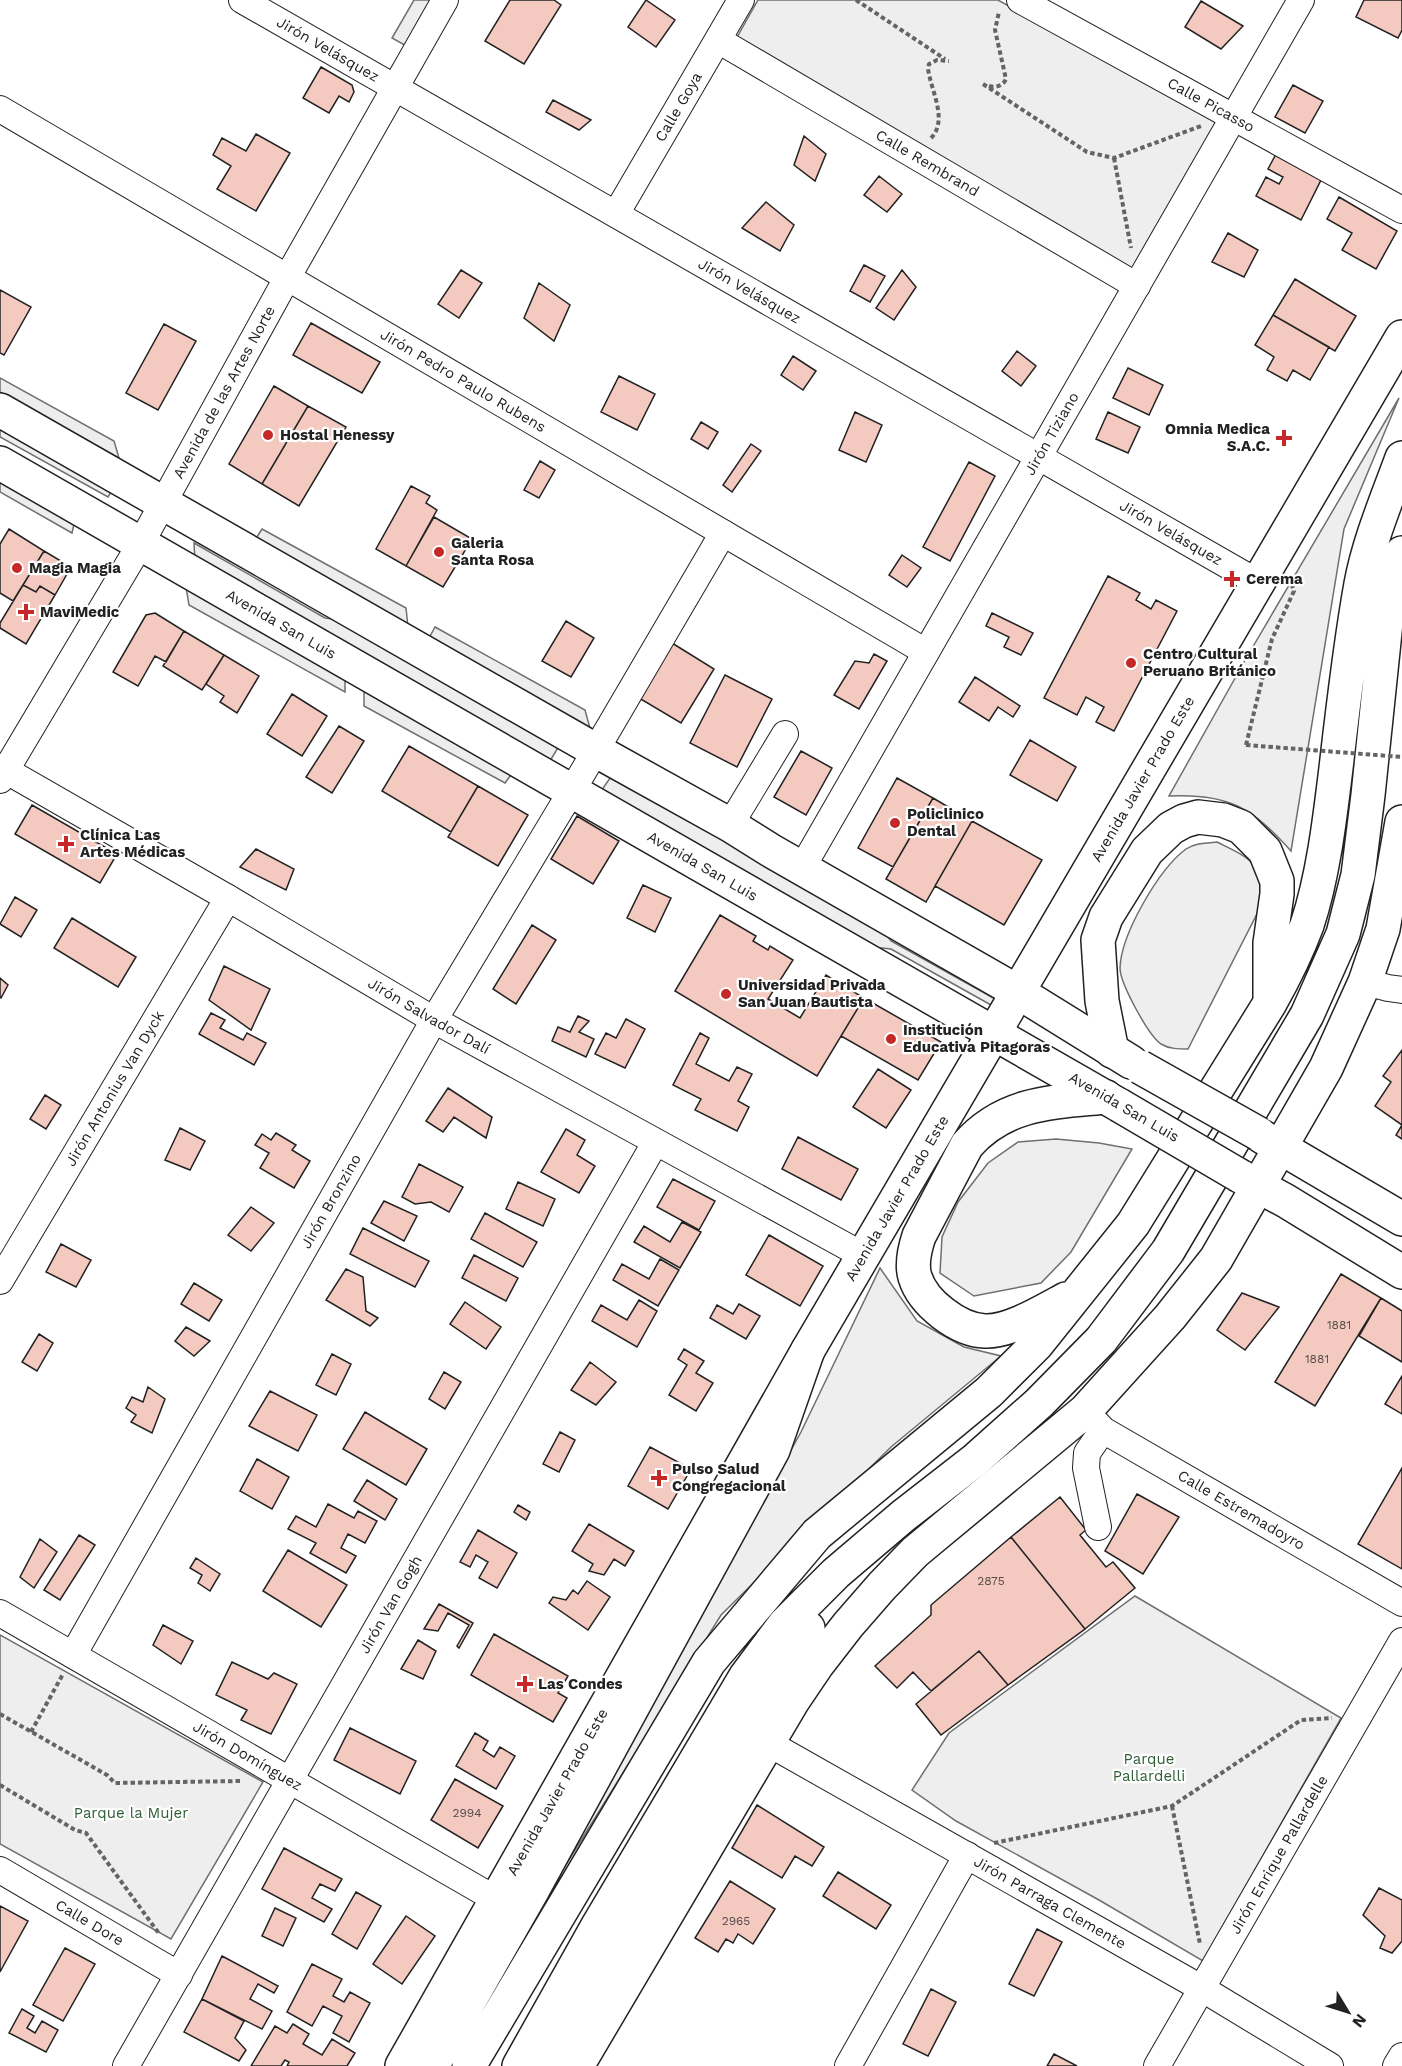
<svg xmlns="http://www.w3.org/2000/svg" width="1402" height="2066" viewBox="0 0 1402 2066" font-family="'Work Sans',sans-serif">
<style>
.green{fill:#eee;stroke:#6f6f6f;stroke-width:1.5}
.parking{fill:#ededed;stroke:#6f6f6f;stroke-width:1.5}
.building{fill:#f3c9c0;stroke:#222;stroke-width:1.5}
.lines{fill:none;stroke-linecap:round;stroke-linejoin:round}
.minor-casing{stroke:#222;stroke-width:28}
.major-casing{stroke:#222;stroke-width:36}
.highway-casing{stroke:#222;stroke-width:36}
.path{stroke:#646464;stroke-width:4;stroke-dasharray:4.5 3;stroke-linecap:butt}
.minor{stroke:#fff;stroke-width:26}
.major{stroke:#fff;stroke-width:33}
.highway{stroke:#fff;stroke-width:33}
.major-bridge-casing{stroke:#222;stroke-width:36;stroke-linecap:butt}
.path-bridge{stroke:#646464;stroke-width:4;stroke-dasharray:4.5 3;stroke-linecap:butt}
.major-bridge{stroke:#fff;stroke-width:33}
.poi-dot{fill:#c62828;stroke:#fff;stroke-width:2}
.labels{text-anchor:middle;stroke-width:4.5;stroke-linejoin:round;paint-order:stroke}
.number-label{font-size:12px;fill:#564c4a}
.street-label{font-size:15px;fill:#222;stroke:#fff}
.poi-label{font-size:15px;font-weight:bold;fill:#222;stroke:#fff;text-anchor:start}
.park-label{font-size:15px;fill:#2f5e38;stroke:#fff}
</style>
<rect width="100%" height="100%" fill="#fff"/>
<path class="green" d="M758,0H998L1218,123L1133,270L736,39Z
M1399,398L1344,529L1291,851C1252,808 1229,793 1169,796L1248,655Z
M0,419L115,486L108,497L0,437Z
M194,543L325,618L350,621L562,741L550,761L195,562Z
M615,771L878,923L891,941L997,1000L991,1005L891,949L863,946L601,791Z
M1217,842C1251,859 1263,862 1262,904L1188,1049C1179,1049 1169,1049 1161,1044C1148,1035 1120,983 1120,968C1121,934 1159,869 1186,849C1195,843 1206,843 1217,842Z
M1056,1139L1099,1143L1132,1149L1071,1252L1041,1283L974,1296L940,1273L942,1237L958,1202L988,1163L1018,1142Z
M880,1268L917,1321L964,1347L1001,1356L891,1447L721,1615L531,1921L801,1432Z
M1135,1596L1341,1718L1203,1961L1099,1900L956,1821L912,1790L949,1733Z
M0,1635L263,1782L171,1939L0,1844Z"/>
<path class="parking" d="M414,0H435L408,47L392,38Z
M0,378L114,441L119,458L0,392Z
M0,477L75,520L72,533L0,492Z
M262,529L406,608L408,627L255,540Z
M186,587L345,677V692L189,605Z
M435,627L585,710L591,732L428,640Z
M364,688L513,772L505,783L364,706Z"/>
<path class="building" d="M510,0H554L561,5L524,64L485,41Z
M646,0L675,20L656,47L628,27Z
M1364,0H1402V30L1398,38L1356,17Z
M1201,1L1243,26L1221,49L1185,27Z
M321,67L352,85L354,92L349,102L339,96L329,113L303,98Z
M1293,85L1323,101L1305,133L1275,117Z
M553,100L591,120L579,130L546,112Z
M256,134L290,153L256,211L217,189L231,166L213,155L222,138L246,151Z
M804,136L826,154L815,181L794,165Z
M1276,154L1322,178L1301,220L1256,196L1266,177L1279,184L1283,177L1268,169Z
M879,176L902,194L887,212L864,195Z
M1339,197L1397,231L1376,269L1342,250L1352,233L1327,219Z
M766,202L794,225L780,251L742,228Z
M1228,233L1258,250L1244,277L1212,262Z
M864,265L885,276L870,302L850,291Z
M461,270L482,283L459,318L438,304Z
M902,270L916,287L894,320L876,308Z
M1295,279L1356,316L1335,351L1273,315Z
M539,283L570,305L554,341L524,318Z
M0,290L31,307L4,355L0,353Z
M1273,315L1329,347L1310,380L1293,370L1287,381L1267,370L1274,357L1255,345Z
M311,323L380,362L362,393L293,355Z
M164,324L196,341L158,410L126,393Z
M1017,351L1036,366L1021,386L1002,371Z
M793,356L816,371L803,390L781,375Z
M1128,368L1163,385L1149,415L1113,398Z
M619,376L655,394L637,430L601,412Z
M274,386L308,406L262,484L229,464Z
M308,406L346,427L299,506L262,484Z
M855,412L882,425L866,462L839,450Z
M1108,412L1140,427L1128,453L1096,439Z
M701,422L718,432L708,449L691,439Z
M751,444L761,451L732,492L723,485Z
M540,461L555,470L539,498L524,490Z
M969,462L995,476L950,561L923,547Z
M411,486L430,496L426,503L437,510L406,566L376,549Z
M434,517L472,539L443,587L406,566Z
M9,529L44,551L13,601L0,593V544Z
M44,551L71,567L55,595L40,586L36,592L23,585Z
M902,555L921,568L907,587L889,575Z
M1108,576L1140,593L1136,600L1151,609L1156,600L1177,611L1114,731L1096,722L1104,707L1086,697L1077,715L1044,698Z
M23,585L36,592L40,586L55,595L26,644L0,628V623Z
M155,613L184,631L166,662L155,656L138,686L113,672L146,615Z
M992,613L1033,633L1021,655L1004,647L1009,637L986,626Z
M566,621L594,638L571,677L542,661Z
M184,631L224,655L202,690L163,666Z
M672,643L714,669L681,723L639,698Z
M874,654L887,661L859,709L834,695L855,661L869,663Z
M224,655L259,676L237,713L220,702L224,696L206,684Z
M725,675L772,699L737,767L690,743Z
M975,677L1020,706L1013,717L998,707L989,721L959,702Z
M292,694L327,716L302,756L267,734Z
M339,726L364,741L332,793L306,777Z
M1030,740L1076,767L1057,801L1010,775Z
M409,746L478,786L451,832L382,791Z
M801,751L832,768L806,815L774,797Z
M897,778L933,798L893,867L858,848Z
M478,786L528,815L498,866L448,837Z
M933,798L972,821L926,902L886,879Z
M32,805L117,854L100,883L15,834Z
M577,816L619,841L593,884L551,859Z
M972,821L1042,860L1004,925L935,886Z
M256,849L294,869L286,890L240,867Z
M643,885L671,898L655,932L627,918Z
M15,897L37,910L21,937L0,924Z
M720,915L756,936L753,941L768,950L770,946L793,960L768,999L800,1018L826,975L864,998L817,1076L675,991Z
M72,918L136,957L118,987L54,948Z
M532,925L556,940L516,1004L493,989Z
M224,966L270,989L251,1030L209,1000Z
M0,978L8,985L1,998L0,997Z
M864,998L941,1042L918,1080L841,1036Z
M211,1013L225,1020L220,1028L243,1040L247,1033L266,1043L254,1065L199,1034Z
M578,1016L589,1021L579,1032L594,1039L586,1057L552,1041L558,1027L570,1032Z
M626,1019L645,1029L625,1068L595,1054L606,1033L616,1038Z
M700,1033L709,1038L696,1064L729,1081L737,1067L752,1074L738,1101L749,1107L737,1131L695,1110L701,1099L673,1085Z
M1402,1050V1125L1375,1106L1391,1082L1383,1076Z
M878,1069L911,1090L886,1128L853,1107Z
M448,1088L492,1117L486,1138L454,1117L443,1132L426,1121Z
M45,1095L61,1105L46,1129L30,1119Z
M1402,1125V1139L1396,1135Z
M180,1128L205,1141L190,1170L165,1160Z
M566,1129L585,1140L577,1155L595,1166L579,1193L541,1172Z
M276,1133L296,1145L292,1150L310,1161L294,1188L260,1168L269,1153L255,1145L262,1134L271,1140Z
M798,1137L858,1169L841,1200L782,1169Z
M419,1164L463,1187L449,1212L431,1202L415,1204L402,1197Z
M673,1179L715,1201L699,1230L657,1207Z
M518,1182L555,1199L543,1226L506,1209Z
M384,1201L417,1216L404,1241L371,1223Z
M251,1207L274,1223L251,1251L228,1235Z
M485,1213L537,1242L523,1267L471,1239Z
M682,1222L701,1232L680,1268L634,1242L644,1226L670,1242Z
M363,1228L429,1261L415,1287L350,1254Z
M769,1235L823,1266L800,1306L746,1275Z
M61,1244L91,1260L76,1287L46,1272Z
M474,1255L518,1278L506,1301L462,1278Z
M660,1259L679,1270L658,1306L613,1280L622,1264L649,1279Z
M346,1269L363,1277L366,1311L378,1318L370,1326L326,1300Z
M1341,1274L1381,1298L1315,1406L1275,1382Z
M194,1283L222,1300L209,1321L181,1304Z
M1242,1293L1279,1307L1245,1350L1217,1330Z
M1381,1298L1402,1311V1362L1359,1336Z
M639,1300L657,1311L637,1347L592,1321L601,1305L627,1320Z
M465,1302L501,1327L486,1349L450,1324Z
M739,1304L760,1316L746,1339L710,1318L717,1305L733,1314Z
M186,1327L210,1341L194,1356L175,1341Z
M39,1334L53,1343L37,1371L22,1362Z
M684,1349L704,1361L696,1373L713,1383L696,1411L669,1395L687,1365L678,1359Z
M332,1354L351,1364L336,1395L316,1385Z
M590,1362L616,1382L596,1405L571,1390Z
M444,1372L461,1382L445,1409L429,1399Z
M1402,1376V1414L1385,1404Z
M148,1387L165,1399L152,1433L131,1422L136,1415L126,1408L132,1397L143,1402Z
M270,1391L317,1415L298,1451L249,1426Z
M365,1412L427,1449L406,1485L343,1449Z
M560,1432L575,1440L559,1472L543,1464Z
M650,1447L691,1469L668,1509L628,1486Z
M257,1459L289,1477L272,1509L240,1491Z
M1402,1468V1569L1358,1544Z
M367,1480L397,1499L385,1520L354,1501Z
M1137,1494L1179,1517L1143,1574L1105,1551Z
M1060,1497L1086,1530L1080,1535L1106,1567L1113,1562L1135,1588L1085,1629L1011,1537Z
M328,1504L354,1518L358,1511L377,1521L365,1543L348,1534L341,1548L356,1556L346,1573L310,1553L316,1543L288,1529L296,1516L316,1527Z
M518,1505L530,1512L526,1520L514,1512Z
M589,1524L634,1551L625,1566L614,1559L604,1575L589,1571L593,1564L572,1551Z
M478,1530L517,1553L497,1588L479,1578L488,1562L476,1555L470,1567L460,1562Z
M79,1535L95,1545L60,1600L44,1590Z
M1011,1537L1085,1629L1008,1685L979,1651L931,1691L913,1672L897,1688L875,1666L931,1615V1605Z
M40,1539L57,1552L34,1588L20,1577Z
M288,1550L347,1585L321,1627L263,1591Z
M196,1558L220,1574L210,1591L198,1583L202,1575L190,1568Z
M587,1581L610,1597L588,1630L549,1603L553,1597L566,1600L573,1590L578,1594Z
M439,1604L473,1623L459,1648L457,1646L469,1625L448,1613L438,1631L424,1629Z
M163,1625L193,1641L181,1664L153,1645Z
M494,1634L568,1676L558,1693L567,1698L553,1722L471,1675Z
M418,1640L436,1651L423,1679L401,1669Z
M979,1651L1008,1685L941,1735L916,1704Z
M232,1662L268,1679L274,1673L297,1684L271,1734L241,1720L247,1710L216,1695Z
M350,1728L416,1761L400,1794L334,1760Z
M475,1733L488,1741L483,1750L494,1757L500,1747L515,1756L496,1789L456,1766Z
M455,1779L503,1806L478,1848L431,1820Z
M757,1805L824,1847L812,1866L795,1856L782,1878L732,1848Z
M284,1848L342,1879L335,1891L320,1884L312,1898L332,1909L324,1922L262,1889Z
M838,1872L891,1905L876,1929L823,1896Z
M730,1881L775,1909L753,1944L738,1934L733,1943L726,1939L718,1952L695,1938Z
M1379,1888L1402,1900V1941L1392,1953L1380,1948L1385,1936L1363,1915Z
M356,1892L381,1906L357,1949L332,1934Z
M0,1906L28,1921L0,1972Z
M275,1908L296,1918L283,1946L262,1936Z
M406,1916L435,1936L402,1984L373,1964Z
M1037,1929L1062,1942L1034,1996L1009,1984Z
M65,1948L95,1964L63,2021L33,2005Z
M222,1956L278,1986L274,1993L258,1984L250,1999L272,2011L262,2029L202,1999Z
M312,1964L342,1979L333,1996L344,2002L350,1992L370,2003L349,2042L333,2033L342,2016L323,2006L312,2026L287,2012Z
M931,1989L956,2002L928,2056L903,2044Z
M202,1999L244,2021L235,2038L246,2050L239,2061L184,2032Z
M22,2009L34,2016L27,2028L35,2033L42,2021L58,2030L46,2052L9,2033Z
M293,2024L309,2034L303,2044L322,2055L332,2039L355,2053L347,2066H287L289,2062L285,2060L281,2066H251L275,2026L287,2033Z
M1054,2054L1077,2066H1047Z"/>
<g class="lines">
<defs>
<g id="minor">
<path id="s1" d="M242,0L1257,582"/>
<path id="s2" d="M1020,0L1402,210"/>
<path id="s3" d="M718,40L1137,286"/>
<path id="s4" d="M0,109L926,652"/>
<path id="s5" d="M616,214L741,0"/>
<path id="s6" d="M0,767L228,898L434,1020L864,1256"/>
<path id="s7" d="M0,780L141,543L287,278L445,0"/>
<path d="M730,825L785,734"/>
<path id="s8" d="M802,868L1301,0"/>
<path d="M1365,982L1388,988L1402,990"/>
<path id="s9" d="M0,1281L228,898"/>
<path id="s10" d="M1085,1411L1103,1430L1402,1603"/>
<path d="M1098,1527L1086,1468L1087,1453L1103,1430"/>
<path id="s11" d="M0,1613L497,1900"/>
<path id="s12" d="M73,1655L434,1020L583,772L723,533"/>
<path id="s13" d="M768,1743L1201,1988L1330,2066"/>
<path id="s14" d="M0,1870L179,1975"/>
<path id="s15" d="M126,2066L655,1143"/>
<path d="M848,2066L967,1855"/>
<path id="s16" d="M1157,2066L1402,1641"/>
<path d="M1396,2066L1402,2056"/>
</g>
<g id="major">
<path d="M0,410L595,750L730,825L770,850L1018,992L1131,1062"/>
<path id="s17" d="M0,463L1119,1105"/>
<path d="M1261,1136L1402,1219"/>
<path d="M1240,1176L1286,1201L1402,1272"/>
<path id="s18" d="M402,2066L808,1350L1402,337"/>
<path d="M577,2066L792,1702L817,1665L848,1625L882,1586L915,1552L1085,1411L1170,1317L1216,1259L1326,1068L1365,982L1383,929L1402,822"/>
</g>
<path id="highway" d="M1112,1051L1102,1001L1098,940L1106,917L1147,851L1171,828L1184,821L1198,817L1223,820L1241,827L1265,851L1277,881V894L1270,943V997
M1066,1299C1045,1310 1010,1332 985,1331C958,1330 923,1303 915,1277C911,1264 915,1248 919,1236L967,1145C1005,1102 1053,1102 1106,1097
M432,2066L532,1891L773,1450L808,1350
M469,2066L709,1662L817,1534L989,1392L1037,1344L1133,1224L1270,1003C1284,978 1297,952 1307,925C1323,877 1330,818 1336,768C1343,707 1350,645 1361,584C1369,541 1387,499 1402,458
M519,2066L596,1929L746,1676L784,1625L836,1573L903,1516L975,1460L1039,1403L1101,1340L1168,1251L1307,1015L1343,934L1358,875L1368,795L1388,603L1402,553
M551,2066L745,1724L808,1628"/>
</defs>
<use href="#minor" class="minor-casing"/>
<use href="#major" class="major-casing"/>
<use href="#highway" class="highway-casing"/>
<path class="path" d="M856,0L945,59
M983,84L1087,152L1114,158L1201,126
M989,86C996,88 1003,86 1006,79L995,30L999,12
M931,138C949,120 930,89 928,68L929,64L937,60L949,61
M1114,158L1131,248
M1246,745L1272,639L1294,591L1290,580
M0,1714L107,1775L115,1783L242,1781
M31,1732L63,1674
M0,1785L75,1830L86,1833L160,1935
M1172,1806L1200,1944
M994,1843L1172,1806L1301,1720L1332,1718"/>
<use href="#minor" class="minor"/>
<use href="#major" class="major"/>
<use href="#highway" class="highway"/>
<defs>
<path id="major-bridge" d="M1140,1067L1259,1134
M1119,1105L1240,1176"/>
</defs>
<use href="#major-bridge" class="major-bridge-casing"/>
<path class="path-bridge" d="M1246,745L1402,757"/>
<use href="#major-bridge" class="major-bridge"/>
</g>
<g class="poi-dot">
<circle cx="268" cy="435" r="6"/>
<path d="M1281 429h6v6h6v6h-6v6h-6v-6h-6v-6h6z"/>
<circle cx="439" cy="552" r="6"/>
<circle cx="17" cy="568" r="6"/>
<path d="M1229 570h6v6h6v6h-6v6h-6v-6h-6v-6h6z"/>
<path d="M23 603h6v6h6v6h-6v6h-6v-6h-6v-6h6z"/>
<circle cx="1131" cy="663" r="6"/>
<circle cx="895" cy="823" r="6"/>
<path d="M63 835h6v6h6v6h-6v6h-6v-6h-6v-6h6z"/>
<circle cx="726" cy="994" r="6"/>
<circle cx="891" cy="1039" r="6"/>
<path d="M656 1469h6v6h6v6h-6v6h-6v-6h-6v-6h6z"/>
<path d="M522 1675h6v6h6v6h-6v6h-6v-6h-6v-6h6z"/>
</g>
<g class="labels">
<g class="number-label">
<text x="1339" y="1329">1881</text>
<text x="1317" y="1363">1881</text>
<text x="991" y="1585">2875</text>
<text x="467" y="1817">2994</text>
<text x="736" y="1925">2965</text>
</g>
<g class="street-label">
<text dy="5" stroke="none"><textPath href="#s1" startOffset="99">Jirón Velásquez</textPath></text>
<text dy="5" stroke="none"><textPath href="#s2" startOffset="218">Calle Picasso</textPath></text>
<text dy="5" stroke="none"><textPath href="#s5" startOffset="124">Calle Goya</textPath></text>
<text dy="5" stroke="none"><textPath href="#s3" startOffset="243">Calle Rembrand</textPath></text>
<text dy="5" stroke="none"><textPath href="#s1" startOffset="585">Jirón Velásquez</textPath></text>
<text dy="5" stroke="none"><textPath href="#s4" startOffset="537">Jirón Pedro Paulo Rubens</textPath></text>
<text dy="5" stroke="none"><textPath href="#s7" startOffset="448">Avenida de las Artes Norte</textPath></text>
<text dy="5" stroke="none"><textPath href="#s8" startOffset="501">Jirón Tiziano</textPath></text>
<text dy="5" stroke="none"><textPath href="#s1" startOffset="1071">Jirón Velásquez</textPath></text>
<text dy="5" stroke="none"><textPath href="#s17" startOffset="324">Avenida San Luis</textPath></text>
<text dy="5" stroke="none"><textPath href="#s18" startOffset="1485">Avenida Javier Prado Este</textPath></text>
<text dy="5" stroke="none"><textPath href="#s17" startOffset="810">Avenida San Luis</textPath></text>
<text dy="5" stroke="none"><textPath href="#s6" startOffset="496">Jirón Salvador Dalí</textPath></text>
<text dy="5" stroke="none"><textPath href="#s9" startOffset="224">Jirón Antonius Van Dyck</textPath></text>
<text transform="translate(1124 1107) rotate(30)" y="5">Avenida San Luis</text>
<text dy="5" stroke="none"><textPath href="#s18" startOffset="999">Avenida Javier Prado Este</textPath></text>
<text dy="5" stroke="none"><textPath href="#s12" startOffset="522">Jirón Bronzino</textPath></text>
<text dy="5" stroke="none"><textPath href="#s10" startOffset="186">Calle Estremadoyro</textPath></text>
<text dy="5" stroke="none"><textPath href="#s15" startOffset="532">Jirón Van Gogh</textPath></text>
<text dy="5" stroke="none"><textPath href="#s11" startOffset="286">Jirón Domínguez</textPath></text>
<text dy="5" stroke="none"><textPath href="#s18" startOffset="315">Avenida Javier Prado Este</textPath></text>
<text dy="5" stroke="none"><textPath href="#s16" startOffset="244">Jirón Enrique Pallardelle</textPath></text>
<text dy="5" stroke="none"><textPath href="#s13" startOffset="324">Jirón Parraga Clemente</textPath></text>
<text dy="5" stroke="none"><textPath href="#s14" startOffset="104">Calle Dore</textPath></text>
</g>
<g class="poi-label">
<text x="1270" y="434" text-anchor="end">Omnia Medica<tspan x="1270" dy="17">S.A.C.</tspan></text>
<text x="280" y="440">Hostal Henessy</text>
<text x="451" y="548">Galeria<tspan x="451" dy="17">Santa Rosa</tspan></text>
<text x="29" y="573">Magia Magia</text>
<text x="1246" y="584">Cerema</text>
<text x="40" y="617">MaviMedic</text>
<text x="1143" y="659">Centro Cultural<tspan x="1143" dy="17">Peruano Británico</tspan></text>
<text x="907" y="819">Policlinico<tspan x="907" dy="17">Dental</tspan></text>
<text x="80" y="840">Clínica Las<tspan x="80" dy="17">Artes Médicas</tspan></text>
<text x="738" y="990">Universidad Privada<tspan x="738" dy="17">San Juan Bautista</tspan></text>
<text x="903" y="1035">Institución<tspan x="903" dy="17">Educativa Pitagoras</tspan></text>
<text x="672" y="1474">Pulso Salud<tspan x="672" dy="17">Congregacional</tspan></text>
<text x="538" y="1689">Las Condes</text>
</g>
<g class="park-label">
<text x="1149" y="1764">Parque<tspan x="1149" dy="17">Pallardelli</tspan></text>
<text x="131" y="1818">Parque la Mujer</text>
</g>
</g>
<g transform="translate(1348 2012) rotate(128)" stroke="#ffffff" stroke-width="4.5" paint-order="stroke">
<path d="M0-4.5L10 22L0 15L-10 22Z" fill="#222222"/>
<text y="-9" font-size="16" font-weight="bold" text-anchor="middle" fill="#222222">N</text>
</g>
</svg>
